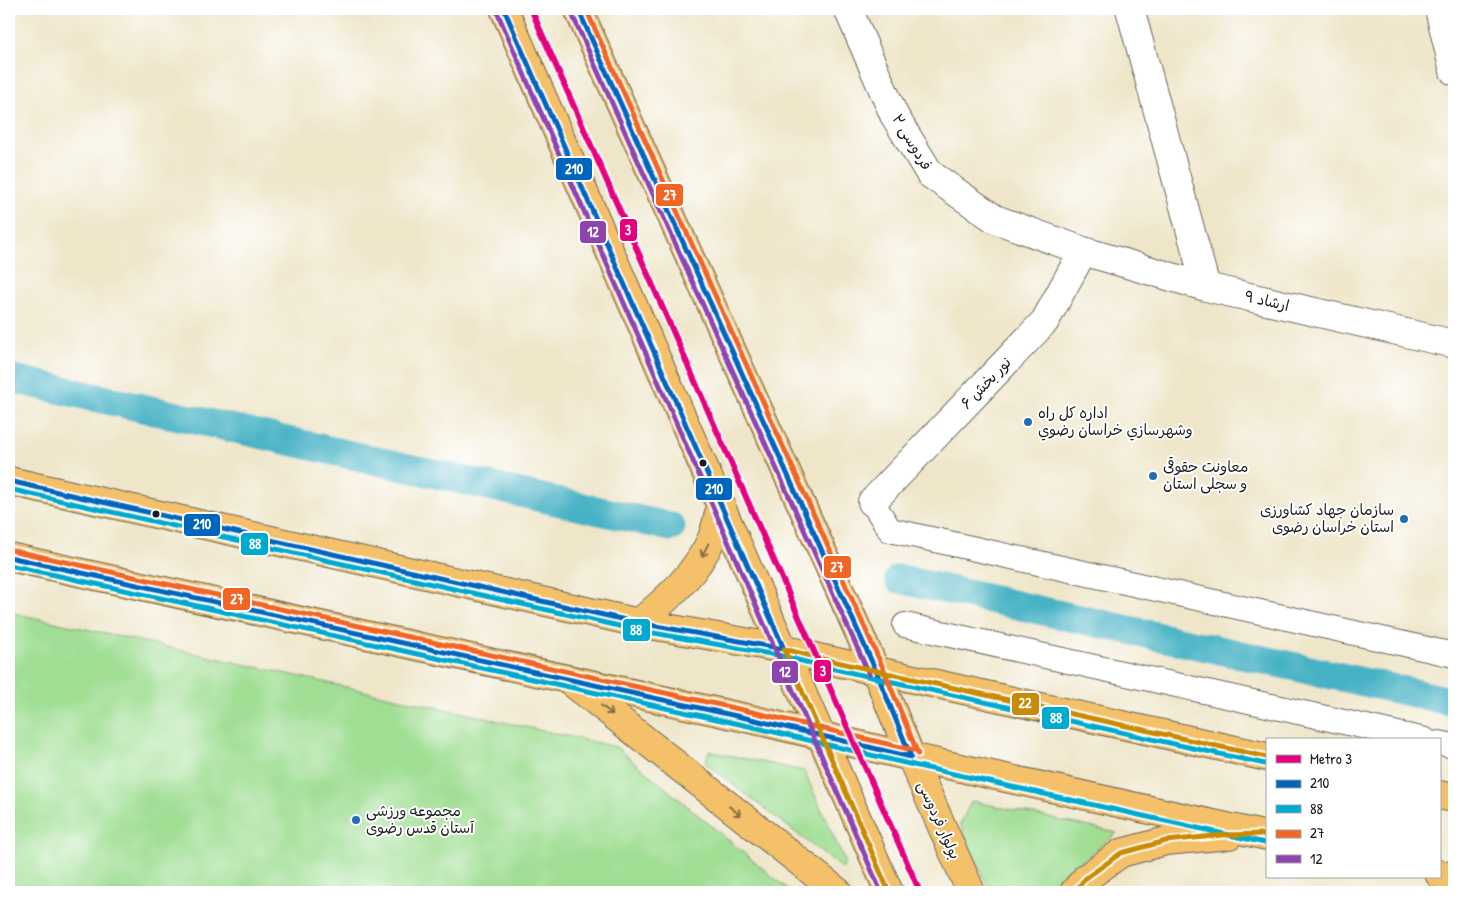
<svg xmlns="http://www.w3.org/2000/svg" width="1463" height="901" viewBox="0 0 1463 901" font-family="'Patrick Hand','Playpen Sans Arabic',sans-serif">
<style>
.green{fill:#9fde93;stroke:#5e7d58}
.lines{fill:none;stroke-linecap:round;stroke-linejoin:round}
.canal{stroke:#47b2c5;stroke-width:29}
.pedestrian-casing{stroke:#666359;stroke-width:26}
.minor-casing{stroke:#666359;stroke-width:30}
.primary-casing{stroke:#666359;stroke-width:30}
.pedestrian{stroke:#fff;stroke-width:24}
.minor{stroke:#fff;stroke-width:28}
.primary{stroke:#f4c16b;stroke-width:28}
.bus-1-casing{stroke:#fff;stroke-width:9}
.bus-2-casing{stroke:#fff;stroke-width:9}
.bus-3-casing{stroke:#fff;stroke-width:9}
.bus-4-casing{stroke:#fff;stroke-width:9}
.bus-5-casing{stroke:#fff;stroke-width:9}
.bus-1{stroke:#0065bd;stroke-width:5}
.bus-2{stroke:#00a9ce;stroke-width:5}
.bus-3{stroke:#f26522;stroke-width:5}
.bus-4{stroke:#8e44ad;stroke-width:5}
.bus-5{stroke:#cb8a06;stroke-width:5}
.metro-1-casing{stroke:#fff;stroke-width:10}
.metro-1{stroke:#e5007d;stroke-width:6}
.oneway{stroke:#886e44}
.poi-dot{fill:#1f6fb2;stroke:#fff;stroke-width:2}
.bus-dot{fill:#1c1c1c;stroke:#fff;stroke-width:2}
.labels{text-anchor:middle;stroke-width:4;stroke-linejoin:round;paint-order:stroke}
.street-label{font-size:15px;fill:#1c1c1c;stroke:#fff}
.poi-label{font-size:15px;fill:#1c1c1c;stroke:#fff;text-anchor:start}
.line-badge{stroke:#fff;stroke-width:2}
.badge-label{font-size:14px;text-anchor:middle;font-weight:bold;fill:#fff}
</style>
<rect width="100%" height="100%" fill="#fff"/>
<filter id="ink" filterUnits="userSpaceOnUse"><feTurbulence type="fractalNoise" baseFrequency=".02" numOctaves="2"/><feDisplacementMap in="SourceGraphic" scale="10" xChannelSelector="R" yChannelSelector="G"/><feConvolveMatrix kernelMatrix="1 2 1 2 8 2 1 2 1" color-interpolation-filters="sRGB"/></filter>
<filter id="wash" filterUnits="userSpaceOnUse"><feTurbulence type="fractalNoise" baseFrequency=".0096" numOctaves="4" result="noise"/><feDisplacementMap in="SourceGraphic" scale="20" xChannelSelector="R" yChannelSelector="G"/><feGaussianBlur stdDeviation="1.12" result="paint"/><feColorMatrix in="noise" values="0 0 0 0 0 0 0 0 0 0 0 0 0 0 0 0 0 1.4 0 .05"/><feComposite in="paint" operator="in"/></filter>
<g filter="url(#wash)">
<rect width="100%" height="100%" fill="#efe6ca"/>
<path class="green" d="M9,612L616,747L791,892H9Z
M709,751L804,771L845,862L843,869L705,763Z
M972,801L1117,833L1069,871L1052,892H990L960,824Z"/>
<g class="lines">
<path class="canal" d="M9,378L671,527
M899,579L1454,702"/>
</g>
</g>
<g filter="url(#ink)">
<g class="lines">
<defs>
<path id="pedestrian" d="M872,502L890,530L1454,655
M905,625L1425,740
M1439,743L1454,746"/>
<path id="minor" d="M848,9L894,115L930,174L995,219L1083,251L1206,287L1454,344
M1130,9L1206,287
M1439,9L1454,71
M872,502L1045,321L1083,251"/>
<path id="primary" d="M504,9L889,892
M578,9L851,615L876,671L911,757L971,892
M9,481L639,623L784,649L823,659L1267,757
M9,557L755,720L911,757L1267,836
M639,623C668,598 696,574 712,538C716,528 718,515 721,505
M574,684L838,892
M1439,795L1454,798
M1439,874L1454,877
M1074,892L1086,878L1121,853L1166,841L1229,835"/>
</defs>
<use href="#pedestrian" class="pedestrian-casing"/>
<use href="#minor" class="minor-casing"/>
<use href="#primary" class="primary-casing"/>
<use href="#pedestrian" class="pedestrian"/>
<use href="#minor" class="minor"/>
<use href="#primary" class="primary"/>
<defs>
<path id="bus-1" d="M504,9L784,649
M578,9L876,671L911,757
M9,481L639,623L784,649
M9,557L755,720L911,757"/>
<path id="bus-2" d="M9,489L637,630L782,656L821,666L1265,764
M9,565L753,727L909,764L1265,843"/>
<path id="bus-3" d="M586,9L883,668L918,754
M11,550L757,713L913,750"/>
<path id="bus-4" d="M497,12L881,892
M571,12L869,674"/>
<path id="bus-5" d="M784,649L823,659L1267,757
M784,649L889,892
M1074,892L1086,878L1121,853L1166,841L1223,835L1260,834L1267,836"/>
</defs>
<use href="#bus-1" class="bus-1-casing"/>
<use href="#bus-2" class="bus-2-casing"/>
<use href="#bus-3" class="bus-3-casing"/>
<use href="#bus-4" class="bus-4-casing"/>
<use href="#bus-5" class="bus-5-casing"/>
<use href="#bus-1" class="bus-1"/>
<use href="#bus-2" class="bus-2"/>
<use href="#bus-3" class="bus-3"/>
<use href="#bus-4" class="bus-4"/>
<use href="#bus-5" class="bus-5"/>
<defs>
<path id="metro-1" d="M531,9L920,892"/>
</defs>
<use href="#metro-1" class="metro-1-casing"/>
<use href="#metro-1" class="metro-1"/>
</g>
<defs><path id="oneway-shaft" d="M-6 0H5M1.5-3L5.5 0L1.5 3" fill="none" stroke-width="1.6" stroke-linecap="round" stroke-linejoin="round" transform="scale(1.25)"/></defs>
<g class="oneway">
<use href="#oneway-shaft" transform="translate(705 550) rotate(118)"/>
<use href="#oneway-shaft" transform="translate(607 710) rotate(38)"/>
<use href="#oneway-shaft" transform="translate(735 811) rotate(38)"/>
</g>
</g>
<g class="poi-dot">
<circle cx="1028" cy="422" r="5"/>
<circle cx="1153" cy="476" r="5"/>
<circle cx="1404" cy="519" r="5"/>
<circle cx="356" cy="820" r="5"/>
</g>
<g class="bus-dot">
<circle cx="703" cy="463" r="4.5"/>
<circle cx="156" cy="514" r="4.5"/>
</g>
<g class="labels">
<g class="street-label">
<text transform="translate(912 142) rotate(59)" y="5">فردوسی ۲</text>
<text transform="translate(1267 301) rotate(13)" y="5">ارشاد ۹</text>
<text transform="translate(986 383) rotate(-46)" y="5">نور بخش ۶</text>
<text transform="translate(939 820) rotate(66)" y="5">بولوار فردوسی</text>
</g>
<g class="poi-label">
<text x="1038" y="418">اداره كل راه<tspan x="1038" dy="17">وشهرسازي خراسان رضوي</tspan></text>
<text x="1163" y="472">معاونت حقوقی<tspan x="1163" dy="17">و سجلی استان</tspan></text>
<text x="1394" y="515" text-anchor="end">سازمان جهاد کشاورزی<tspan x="1394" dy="17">استان خراسان رضوی</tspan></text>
<text x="366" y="816">مجموعه ورزشی<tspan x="366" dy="17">آستان قدس رضوی</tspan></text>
</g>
</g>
<g class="line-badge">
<rect x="555" y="157" width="38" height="24" rx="5" fill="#0065bd"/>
<rect x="655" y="183" width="29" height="24" rx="5" fill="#f26522"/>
<rect x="619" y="218" width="19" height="24" rx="5" fill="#e5007d"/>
<rect x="579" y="220" width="28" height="24" rx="5" fill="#8e44ad"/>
<rect x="695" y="477" width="38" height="24" rx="5" fill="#0065bd"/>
<rect x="183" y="513" width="38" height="24" rx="5" fill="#0065bd"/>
<rect x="240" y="532" width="29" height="24" rx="5" fill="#00a9ce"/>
<rect x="823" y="555" width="29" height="24" rx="5" fill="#f26522"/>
<rect x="222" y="587" width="29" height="24" rx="5" fill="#f26522"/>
<rect x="622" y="618" width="29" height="24" rx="5" fill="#00a9ce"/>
<rect x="813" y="659" width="19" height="24" rx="5" fill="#e5007d"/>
<rect x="771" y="660" width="28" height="24" rx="5" fill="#8e44ad"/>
<rect x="1011" y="692" width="29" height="24" rx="5" fill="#cb8a06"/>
<rect x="1041" y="706" width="29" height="24" rx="5" fill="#00a9ce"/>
</g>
<g class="badge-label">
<text x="574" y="174">210</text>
<text x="670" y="200">27</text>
<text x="628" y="235">3</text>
<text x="593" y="237">12</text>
<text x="714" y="494">210</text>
<text x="202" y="529">210</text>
<text x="255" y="549">88</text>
<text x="837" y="572">27</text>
<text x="237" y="604">27</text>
<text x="636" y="635">88</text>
<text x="823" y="676">3</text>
<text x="785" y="677">12</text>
<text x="1025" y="708">22</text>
<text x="1056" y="723">88</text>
</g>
<rect width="1463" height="901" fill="none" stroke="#fff" stroke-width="30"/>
<rect x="1266" y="738" width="175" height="140" fill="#ffffff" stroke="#a4a4a4"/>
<rect x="1276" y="755" width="25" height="8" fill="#e5007d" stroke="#a4a4a4"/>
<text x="1310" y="764" font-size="15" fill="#1c1c1c">Metro 3</text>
<rect x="1276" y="780" width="25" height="8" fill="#0065bd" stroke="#a4a4a4"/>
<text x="1310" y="788" font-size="15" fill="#1c1c1c">210</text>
<rect x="1276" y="805" width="25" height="8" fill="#00a9ce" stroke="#a4a4a4"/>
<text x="1310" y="814" font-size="15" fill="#1c1c1c">88</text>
<rect x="1276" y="830" width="25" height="8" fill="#f26522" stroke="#a4a4a4"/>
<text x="1310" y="838" font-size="15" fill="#1c1c1c">27</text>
<rect x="1276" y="855" width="25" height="8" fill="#8e44ad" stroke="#a4a4a4"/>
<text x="1310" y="864" font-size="15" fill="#1c1c1c">12</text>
</svg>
